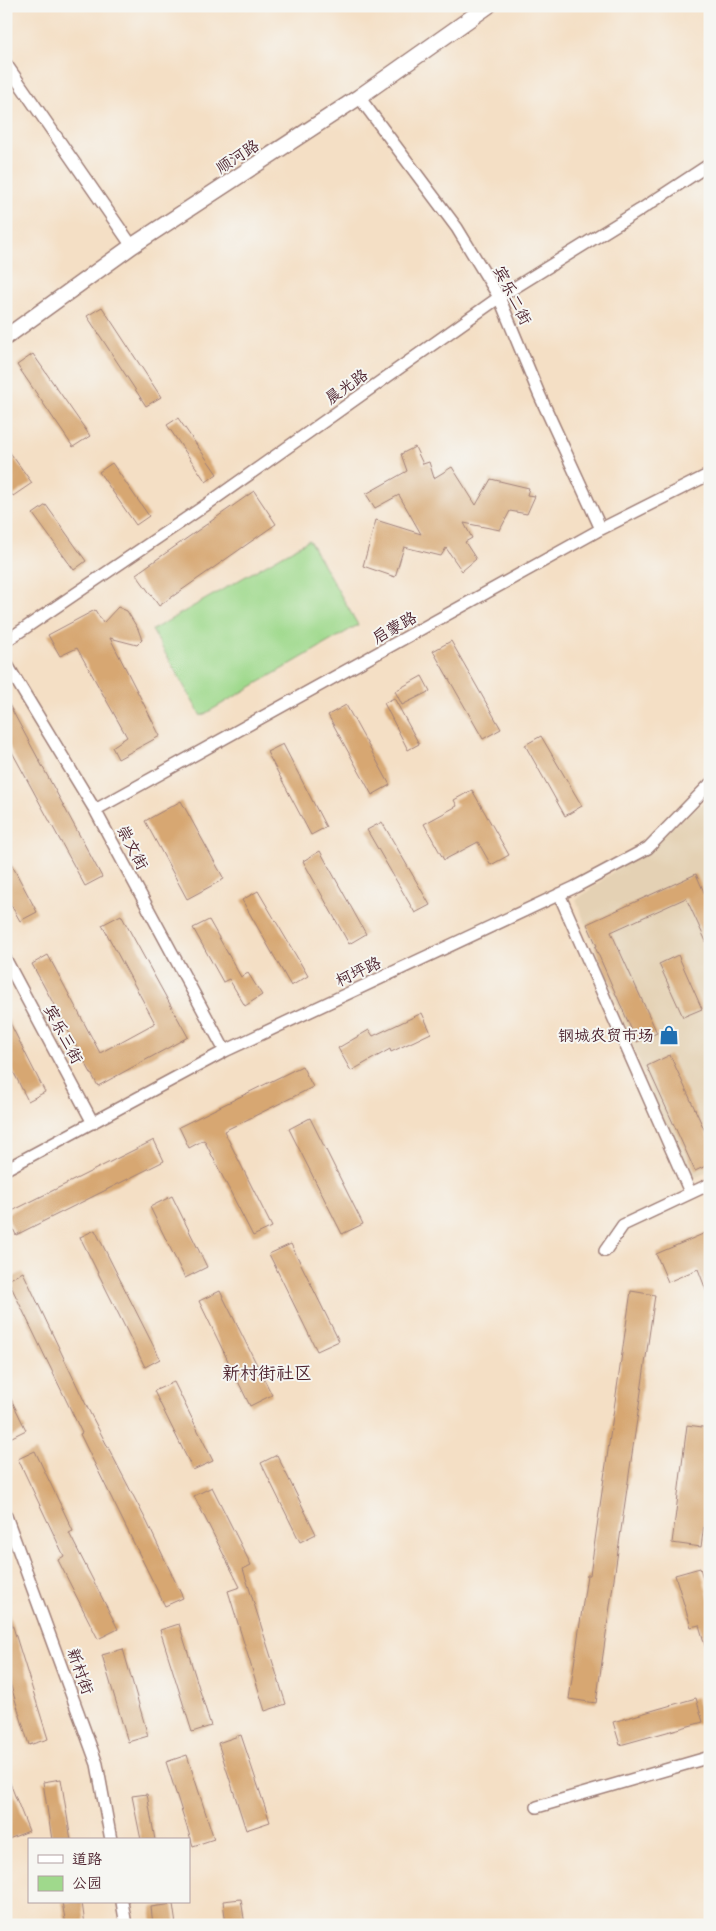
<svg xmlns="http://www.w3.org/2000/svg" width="716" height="1931" viewBox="0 0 716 1931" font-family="'Indie Flower','LXGW WenKai TC',sans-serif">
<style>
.built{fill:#e4d1b4}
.green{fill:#9fd98c;stroke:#747c5c}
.building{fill:#d7a772}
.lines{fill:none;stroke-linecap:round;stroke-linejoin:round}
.minor-casing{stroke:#9f7f78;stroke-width:14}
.tertiary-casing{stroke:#9f7f78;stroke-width:18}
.minor{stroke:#fff;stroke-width:11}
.tertiary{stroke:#fff;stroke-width:15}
.labels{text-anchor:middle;stroke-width:4;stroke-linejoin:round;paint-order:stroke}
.street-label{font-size:16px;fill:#4a1f2b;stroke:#f6f6f2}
.poi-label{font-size:16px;fill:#4a1f2b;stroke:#f6f6f2;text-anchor:end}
.neighbourhood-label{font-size:18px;fill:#4a1f2b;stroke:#f6f6f2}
</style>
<rect width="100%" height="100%" fill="#f6f6f2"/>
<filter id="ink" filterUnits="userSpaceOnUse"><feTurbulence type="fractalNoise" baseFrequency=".02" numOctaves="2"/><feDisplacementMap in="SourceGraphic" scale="10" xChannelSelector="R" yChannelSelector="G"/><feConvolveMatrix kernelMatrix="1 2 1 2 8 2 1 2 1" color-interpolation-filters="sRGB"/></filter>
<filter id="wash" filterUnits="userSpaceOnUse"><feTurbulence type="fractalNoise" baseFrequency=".0096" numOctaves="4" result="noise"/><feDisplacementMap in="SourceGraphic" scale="20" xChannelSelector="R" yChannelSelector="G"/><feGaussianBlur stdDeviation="1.12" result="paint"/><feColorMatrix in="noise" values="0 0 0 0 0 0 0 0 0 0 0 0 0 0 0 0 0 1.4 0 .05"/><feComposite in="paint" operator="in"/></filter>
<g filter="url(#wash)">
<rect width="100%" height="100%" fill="#f4dfc5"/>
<path class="built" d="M710,798V1171L686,1181L576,900Z"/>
<path class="green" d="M309,540L358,625L201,716L152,630Z"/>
<g id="blocks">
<path class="building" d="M102,307L161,397L146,406L87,316Z
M33,354L90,436L73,447L17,365Z
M178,418L217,474L206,482L167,425Z
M6,447L32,483L13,496L6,486Z
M415,447L423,464L429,462L434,478L452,467L476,505L491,479L529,488L527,495L535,496L527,514L510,511L500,530L464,523L472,538L465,542L476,559L462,571L446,548L441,556L404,547L395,577L363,566L376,520L421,534L399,495L375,508L366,494L407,471L401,454Z
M112,463L149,516L136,525L99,472Z
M254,491L276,524L159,606L136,574Z
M46,505L86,561L74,570L33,514Z
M118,607L127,611L138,629L142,640L137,645L110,638L160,736L118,759L112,747L127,737L77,648L60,656L48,635L95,610L103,623Z
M451,641L501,729L483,739L433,651Z
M422,676L430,691L402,705L395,691Z
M394,698L419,744L408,750L384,703Z
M6,699L102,877L85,886L6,741Z
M346,705L390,785L372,795L328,715Z
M541,736L582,806L565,816L525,745Z
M283,744L326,827L311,835L267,752Z
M472,790L509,855L491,865L478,842L444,860L424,824L457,806L454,800Z
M181,801L224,879L187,899L145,821Z
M382,822L430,905L415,913L367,830Z
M320,851L366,934L349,944L303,861Z
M6,854L37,912L20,921L6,896Z
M696,874L707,899L710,897V950L686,898L611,932L657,1033L637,1042L595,947L597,946L587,924Z
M258,891L308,976L291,986L242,900Z
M121,915L188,1037L98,1086L32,964L48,955L100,1053L155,1023L102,925Z
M209,920L241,977L248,973L262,995L245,1006L229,979L223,982L193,928Z
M678,955L702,1009L683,1017L659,964Z
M422,1013L431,1033L391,1052L390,1049L351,1071L338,1048L369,1030L373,1036Z
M6,1015L45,1092L28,1101L6,1057Z
M670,1055L710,1142V1164L695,1171L647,1066Z
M302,1066L313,1087L224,1131L272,1227L253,1236L204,1140L189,1148L179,1127Z
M310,1118L363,1224L342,1234L289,1129Z
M154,1140L164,1161L16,1235L6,1214Z
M172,1196L207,1267L185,1278L150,1207Z
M95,1230L160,1359L145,1367L80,1237Z
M710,1231V1298H709L698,1269L668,1282L656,1254Z
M291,1244L339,1341L317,1351L269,1254Z
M23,1272L88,1409L147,1522L183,1598L165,1606L80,1434L82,1433L8,1280Z
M220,1291L272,1395L250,1406L199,1301Z
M631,1291L655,1295L596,1703L569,1699L587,1575H590Z
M174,1382L213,1461L193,1470L154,1391Z
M6,1389L26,1430L6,1440Z
M687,1425L710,1428V1480L701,1547L672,1543Z
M35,1451L73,1531L69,1533L118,1629L98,1639L58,1560L64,1556L18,1459Z
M277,1455L316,1534L300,1542L261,1463Z
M212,1487L251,1565L243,1569L286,1704L265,1711L228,1591L240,1587L194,1496Z
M700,1568L710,1602V1652H707L699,1625L691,1627L675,1575Z
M9,1614L48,1739L29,1745L6,1670V1615Z
M179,1624L211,1726L192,1732L160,1630Z
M123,1649L148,1736L128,1742L102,1655Z
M696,1698L703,1722L620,1745L613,1722Z
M241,1735L270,1822L246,1830L218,1743Z
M187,1755L214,1839L193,1846L166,1762Z
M6,1773L29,1831L6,1840Z
M61,1779L71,1840H52L43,1782Z
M147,1794L155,1840H141L132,1796Z
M241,1899L245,1925H226L223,1901Z
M62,1902H82L85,1925H66Z
M173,1904L176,1925H153L151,1907Z"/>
</g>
</g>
<g filter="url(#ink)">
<use href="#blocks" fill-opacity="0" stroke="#9f7f78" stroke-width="1"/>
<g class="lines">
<defs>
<path id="minor" d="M6,64L132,246
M359,97L457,228L499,297L539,394L601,529
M6,641L206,505L501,296L640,210L710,164
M6,663L95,810L225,1051
M95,810L601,529L710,474
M559,894L690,1192
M6,960L93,1123
M6,1169L225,1051L575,887L648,848L710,784
M605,1251L623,1225L710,1184
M6,1516L97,1764L111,1840
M537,1807L710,1757
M122,1902L126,1925"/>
<path id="tertiary" d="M6,337L132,246L359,97L488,6"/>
</defs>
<use href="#minor" class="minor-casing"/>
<use href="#tertiary" class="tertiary-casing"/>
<use href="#minor" class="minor"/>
<use href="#tertiary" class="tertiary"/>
</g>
</g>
<defs>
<symbol id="shop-bare" viewBox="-9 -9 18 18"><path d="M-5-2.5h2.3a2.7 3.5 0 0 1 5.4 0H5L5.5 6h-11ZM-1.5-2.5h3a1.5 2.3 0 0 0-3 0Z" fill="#1f6fb2" stroke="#f6f6f2" stroke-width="2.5" paint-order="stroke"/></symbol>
</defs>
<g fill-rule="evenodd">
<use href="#shop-bare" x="655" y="1021" width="28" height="28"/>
</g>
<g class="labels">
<g class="street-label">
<text transform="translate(237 156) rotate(-33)" y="6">顺河路</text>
<text transform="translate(513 295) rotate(63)" y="6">宾乐二街</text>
<text transform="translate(346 386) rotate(-35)" y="6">晨光路</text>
<text transform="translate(394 627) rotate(-29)" y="6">启蒙路</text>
<text transform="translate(133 847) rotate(62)" y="6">崇文街</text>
<text transform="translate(358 971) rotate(-25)" y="6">柯坪路</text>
<text transform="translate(64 1034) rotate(62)" y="6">宾乐三街</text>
<text transform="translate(81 1671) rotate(70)" y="6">新村街</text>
</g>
<g class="poi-label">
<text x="654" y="1041">钢城农贸市场</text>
</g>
<g class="neighbourhood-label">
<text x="267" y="1379">新村街社区</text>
</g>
</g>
<rect width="716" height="1931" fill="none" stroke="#f6f6f2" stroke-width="25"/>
<rect x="28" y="1838" width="162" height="65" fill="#f6f6f2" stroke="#b1a0a2"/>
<rect x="38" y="1855" width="25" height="8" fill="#ffffff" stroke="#b1a0a2"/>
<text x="72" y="1864" font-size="15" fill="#4a1f2b">道路</text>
<rect x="38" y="1876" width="25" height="15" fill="#9fd98c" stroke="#b1a0a2"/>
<text x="72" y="1888" font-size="15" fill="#4a1f2b">公园</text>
</svg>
